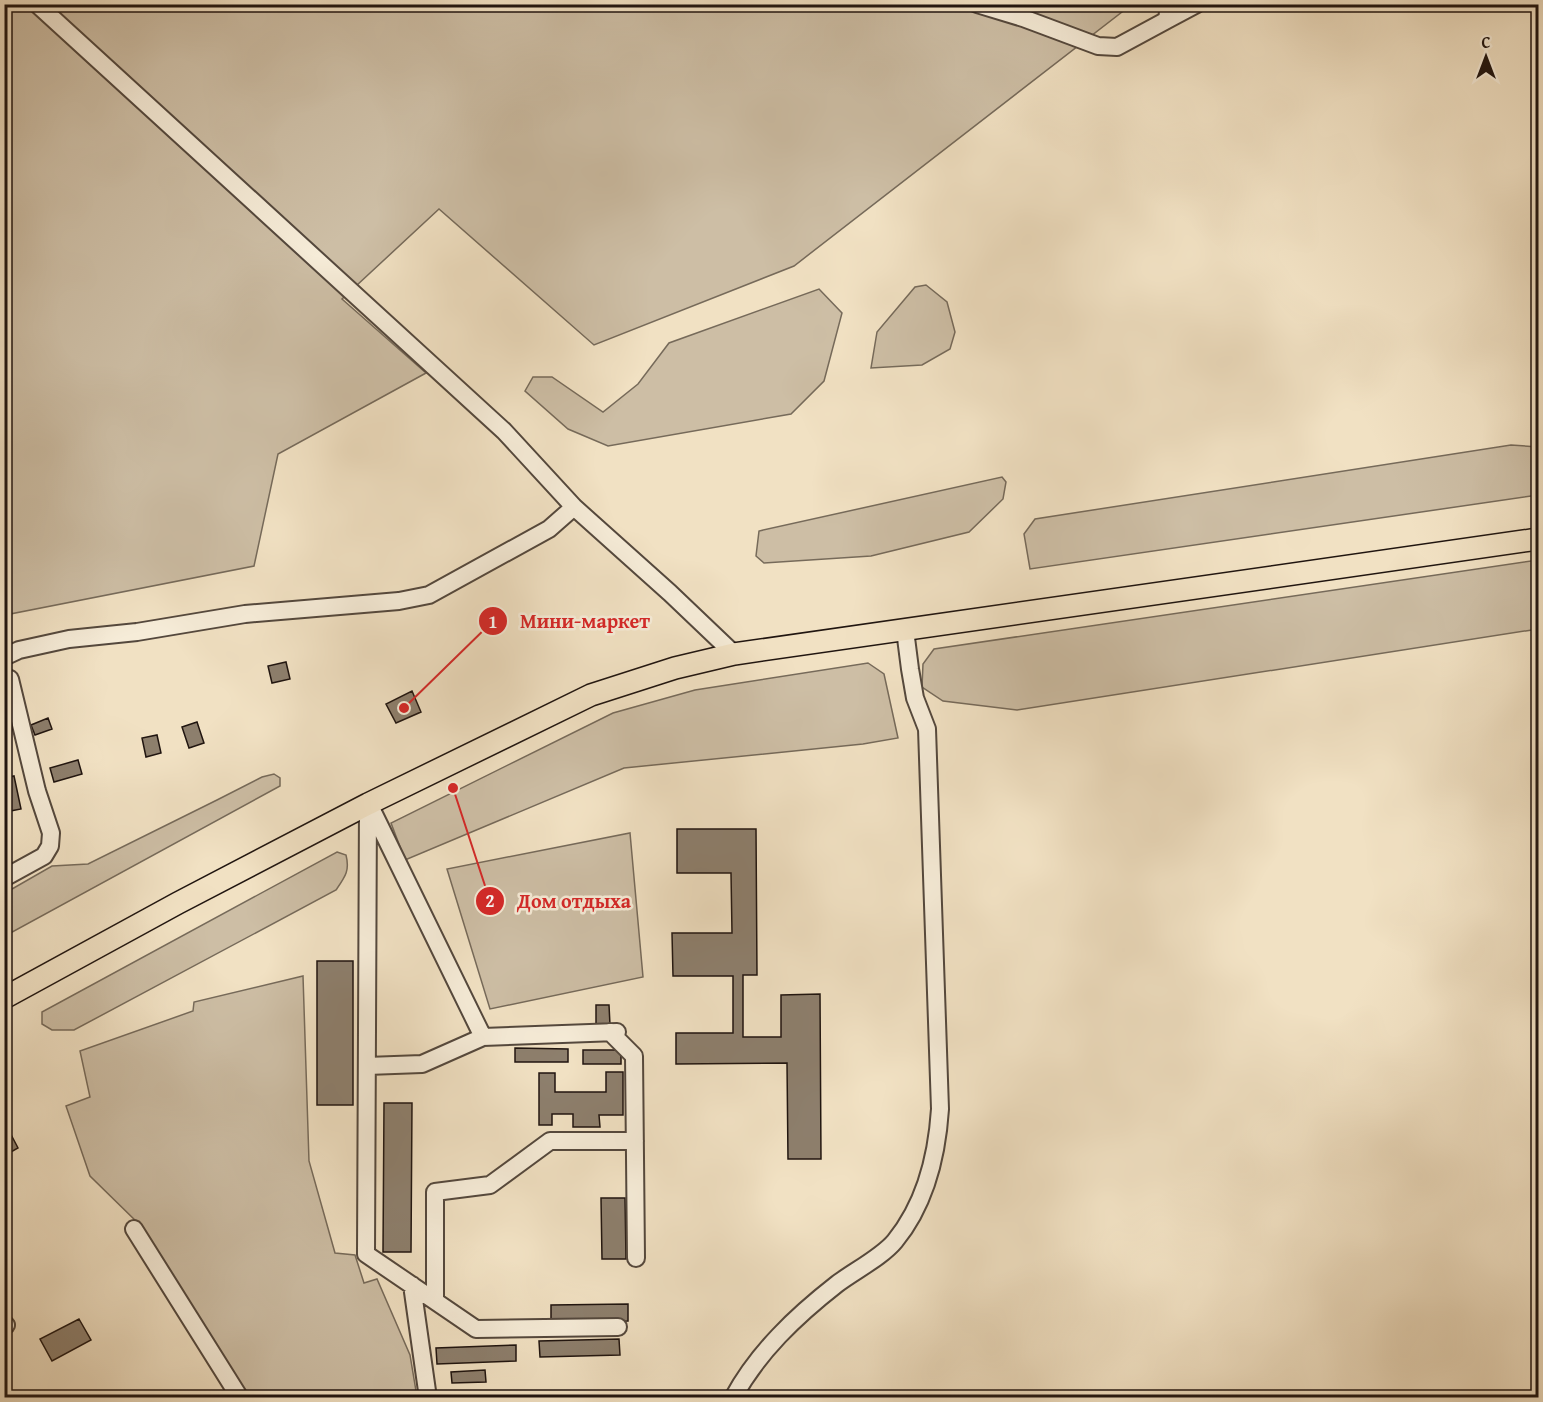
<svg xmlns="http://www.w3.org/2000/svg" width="1543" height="1402" viewBox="0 0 1543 1402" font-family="'Gentium Book Plus',serif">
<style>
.green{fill:#cdbea5;stroke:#766a5a;stroke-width:1.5}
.building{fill:#8d7f6d;stroke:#201510;stroke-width:1.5}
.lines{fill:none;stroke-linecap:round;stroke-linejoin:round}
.minor-casing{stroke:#54483d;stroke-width:20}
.major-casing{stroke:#201510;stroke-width:24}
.minor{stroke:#f6ecd8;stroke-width:16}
.major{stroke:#f1e1c3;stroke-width:21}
.leader{fill:none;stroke:#d62828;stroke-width:2}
.callout-dot{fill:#d62828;stroke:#f6ecd8;stroke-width:2}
.mark-label{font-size:18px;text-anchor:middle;font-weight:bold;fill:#fff}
.callout-label{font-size:20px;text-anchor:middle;font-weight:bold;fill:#d62828;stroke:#f6ecd8;stroke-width:5;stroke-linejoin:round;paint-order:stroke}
</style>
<rect width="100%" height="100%" fill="#f1e1c3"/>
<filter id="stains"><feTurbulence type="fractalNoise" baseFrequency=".00333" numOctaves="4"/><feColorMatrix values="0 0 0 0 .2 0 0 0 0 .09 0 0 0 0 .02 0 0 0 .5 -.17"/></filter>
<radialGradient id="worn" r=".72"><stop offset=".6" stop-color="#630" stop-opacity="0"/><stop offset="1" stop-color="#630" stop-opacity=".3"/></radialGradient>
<path class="green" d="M5,5H1131L794,266L594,345L439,209L342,299L426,373L278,454L254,566L5,615Z
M926,285L947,302L955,332L950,349L922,365L871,368L877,332L915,287Z
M819,289L842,313L824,381L791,414L608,446L568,429L525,391L533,377H552L603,412L638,384L669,343Z
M1511,445L1538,447V495L1030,569L1024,534L1035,519Z
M1002,477L1006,482L1003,499L969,532L871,556L764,563L756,556L759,531Z
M1538,560V629L1017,710L943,701L922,687L923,664L934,649Z
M868,663L884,674L898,738L863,744L624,768L405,860L391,823L613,713L695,690Z
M274,774L280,778V786L5,936V893L52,866L88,864L217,800L262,777Z
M630,833L643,977L490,1009L447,869Z
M337,852L346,855C350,871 345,877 336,890L74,1030H52L42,1024V1012Z
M303,976L309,1161L335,1253L355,1255L364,1283L377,1279L410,1355L417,1397H249L142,1227L90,1176L66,1106L90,1097L80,1051L193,1011L194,1002Z"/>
<path class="building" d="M286,662L290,679L272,683L268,666Z
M412,691L421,712L396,723L386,704Z
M48,718L52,729L35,735L31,725Z
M197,722L204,743L189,748L182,727Z
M157,735L161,753L146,757L142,738Z
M78,760L82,774L54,782L50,768Z
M14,776L21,809L5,812L4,778Z
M677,829H756L757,975H743V1037H781V995L820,994L821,1159H788L787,1063L676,1064V1033H733V976H673L672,933H732L731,873H677Z
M317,961H353V1105H317Z
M596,1005H609L610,1025H596Z
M515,1048L568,1049V1062H515Z
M583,1050H621V1064H583Z
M606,1072H623V1115H599L600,1127H573V1114H552V1125H539V1073H555V1092H606Z
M384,1103H412L411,1252H383Z
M7,1127L18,1148L4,1156V1129Z
M601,1198H625L626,1259H602Z
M628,1304V1321L551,1322V1305Z
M79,1319L91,1340L52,1361L40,1339Z
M619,1339L620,1355L540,1357L539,1341Z
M516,1345V1361L437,1364L436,1348Z
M485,1370L486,1382L452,1383L451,1372Z"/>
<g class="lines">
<defs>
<path id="minor" d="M37,4L504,431L574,507L670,593L734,654
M977,4L1023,18L1098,46L1117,47L1167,20L1169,4
M1167,20L1197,4
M4,657L19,650L69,639L137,632L245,614L399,601L429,595L549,529L574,507
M368,804L366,1254L476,1329L618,1327
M4,878L44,856L50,846L51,833L37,791L10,679
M610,1032L634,1056L636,1258
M483,1037L617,1032
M367,1066L422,1064L483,1037L371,808
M134,1229L240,1398
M412,1285L428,1398
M435,1301V1192L490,1185L550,1141H635
M4,1326L6,1325
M733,1398C758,1352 796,1316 837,1284C854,1271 882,1257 895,1241C926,1203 937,1156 940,1109L927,729L915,698L910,669L905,630"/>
<path id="major" d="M4,998L178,903L368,804L591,695L675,668L734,654L1538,539"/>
</defs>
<use href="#minor" class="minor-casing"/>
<use href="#major" class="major-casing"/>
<use href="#minor" class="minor"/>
<use href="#major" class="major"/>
</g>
<path class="leader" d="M404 708L493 621M453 788L490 901"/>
<g class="callout-dot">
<circle cx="404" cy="708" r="6"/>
<circle cx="453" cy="788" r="6"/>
<circle cx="493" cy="621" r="15"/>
<circle cx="490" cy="901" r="15"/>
</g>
<g class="mark-label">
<text x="493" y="628">1</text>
<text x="490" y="907">2</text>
</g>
<g class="callout-label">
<text x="585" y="628">Мини-маркет</text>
<text x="574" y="908">Дом отдыха</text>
</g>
<rect width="1543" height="1402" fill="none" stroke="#f1e1c3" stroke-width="24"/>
<rect x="6" y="6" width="1531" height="1390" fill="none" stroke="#201510" stroke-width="3"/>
<rect x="12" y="12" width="1519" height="1378" fill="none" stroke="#201510" stroke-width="1.5"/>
<g transform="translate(1486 57)" stroke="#f6ecd8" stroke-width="4.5" paint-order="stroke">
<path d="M0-4.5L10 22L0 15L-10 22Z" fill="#201510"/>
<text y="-9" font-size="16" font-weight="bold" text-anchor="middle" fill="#201510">С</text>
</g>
<rect width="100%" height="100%" filter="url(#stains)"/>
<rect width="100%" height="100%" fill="url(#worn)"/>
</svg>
